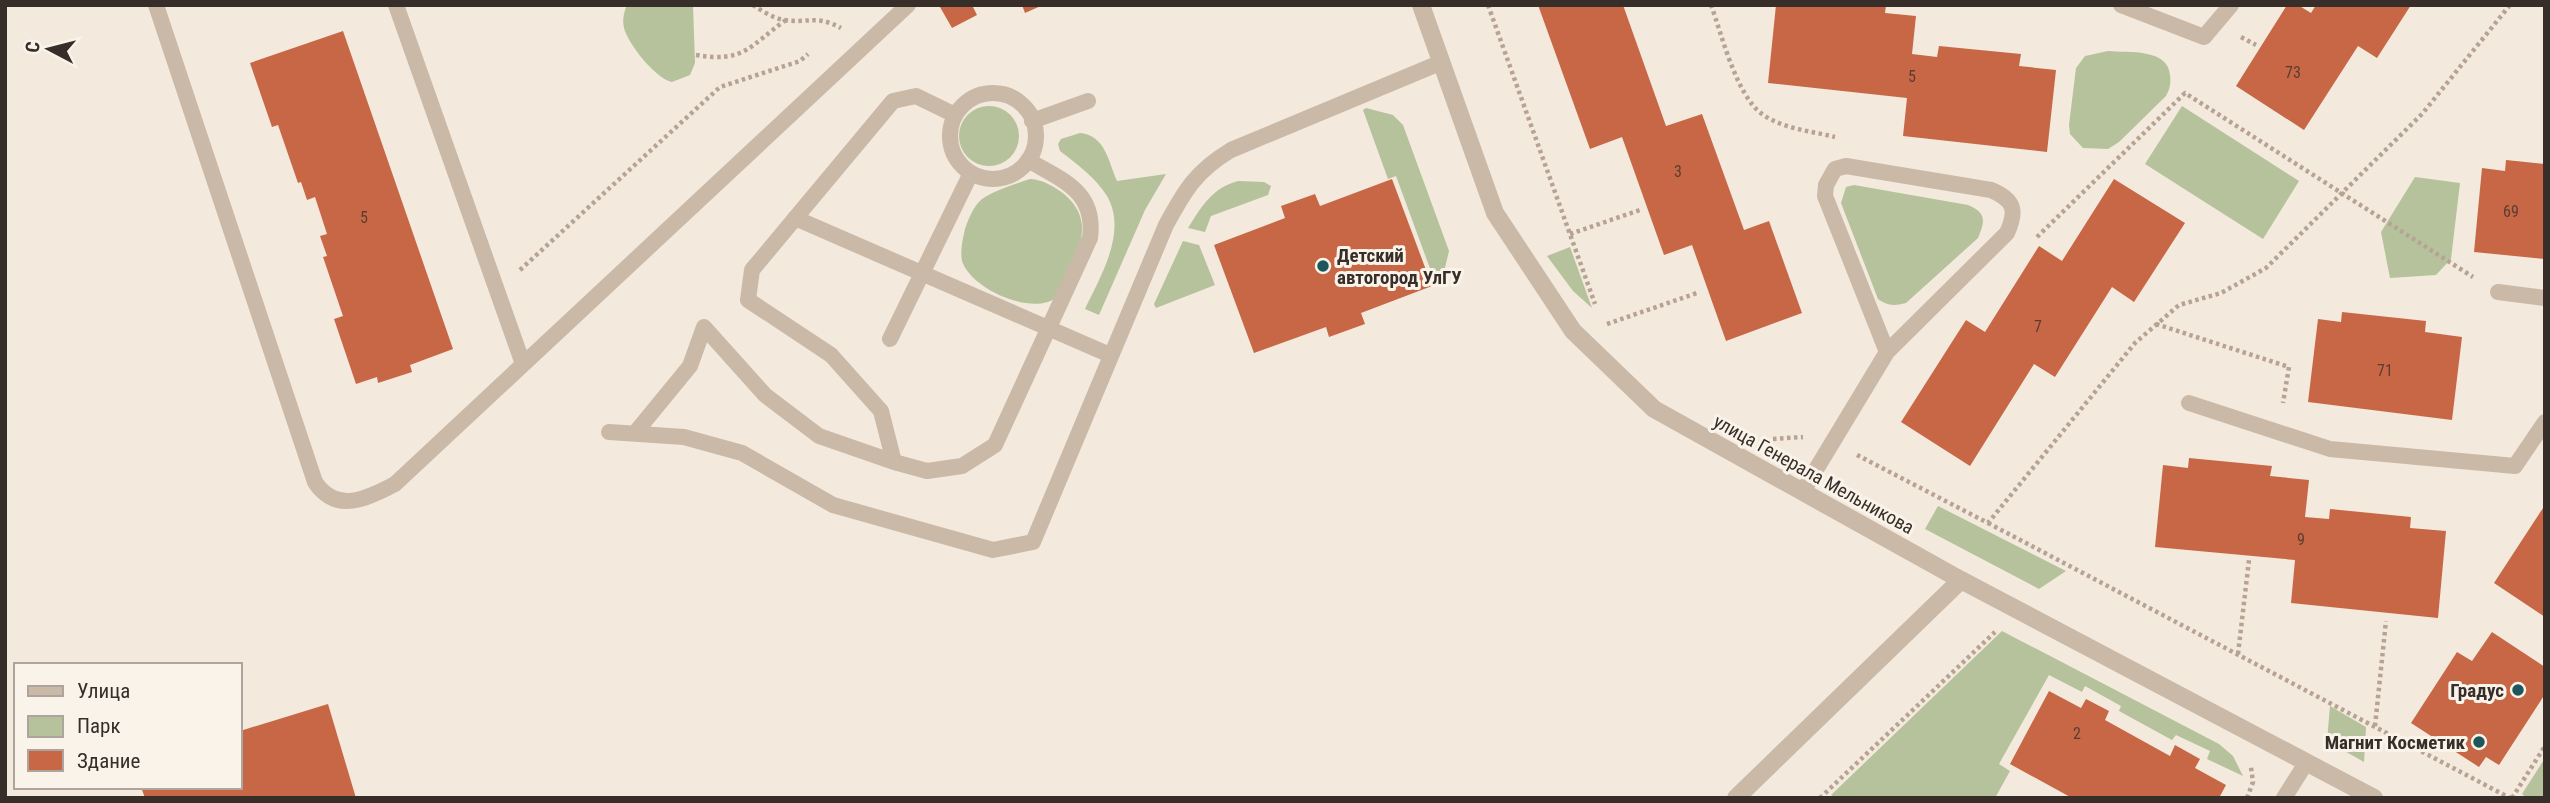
<svg xmlns="http://www.w3.org/2000/svg" width="2550" height="803" viewBox="0 0 2550 803" font-family="'Roboto Condensed',sans-serif">
<style>
.green{fill:#b5c29c}
.building{fill:#c86746}
.lines{fill:none;stroke-linecap:round;stroke-linejoin:round}
.path{stroke:#b7a393;stroke-width:4.5;stroke-dasharray:3.5 3.5;stroke-linecap:butt}
.service{stroke:#cbb9a8;stroke-width:16}
.minor{stroke:#cbb9a8;stroke-width:18}
.poi-dot{fill:#1d565b;stroke:#faf3ea;stroke-width:2.5}
.labels{text-anchor:middle;stroke-width:6;stroke-linejoin:round;paint-order:stroke}
.number-label{font-size:16px;fill:#5c3c30}
.poi-label{font-size:19px;font-weight:bold;fill:#382e29;stroke:#faf3ea;text-anchor:end}
.street-label{font-size:19px;fill:#382e29;stroke:#faf3ea}
</style>
<rect width="100%" height="100%" fill="#f3e9dd"/>
<path class="green" d="M627,5H693L695,63L690,75L672,82C656,79 628,44 624,28C622,20 624,12 627,5Z
M2108,51C2128,53 2168,48 2170,75C2171,83 2170,89 2166,96L2119,142L2108,149L2083,148L2070,134L2069,125L2076,68L2085,56Z
M2182,106L2299,181L2263,239L2145,164Z
M959 136a30 30 0 1 1 60 0a30 30 0 1 1-60 0Z
M1366,108L1393,115L1403,125L1449,251L1442,280L1435,282L1396,176L1388,179L1363,110Z
M1080,133C1106,136 1108,161 1117,181L1166,174L1145,210L1099,315L1085,309C1100,277 1128,232 1107,196C1096,178 1077,164 1060,151L1058,144L1061,139Z
M2415,177L2460,183L2451,259L2436,275L2390,278L2381,232Z
M1030,179C1044,180 1053,186 1064,194C1101,225 1072,261 1057,297C1033,317 971,289 962,261C960,251 963,238 965,229C969,217 975,203 985,197C999,189 1015,184 1030,179Z
M1238,181L1264,182L1271,186L1268,195L1211,216L1205,232L1188,228C1202,206 1212,188 1238,181Z
M1854,185L1968,205C1987,213 1985,221 1978,238L1906,303C1894,306 1888,306 1878,299L1841,203L1846,187Z
M1183,241L1199,245L1215,285L1156,308L1154,304Z
M1570,247L1592,308L1573,291L1547,256Z
M1938,506L2066,571L2039,589L1925,529Z
M2002,631L2219,744L2233,756L2243,776L2207,759L2210,751L2176,735L2172,740L2119,711L2121,706L2085,686L2082,692L2049,675L1999,764L2010,771L1995,798H1836L1831,795Z
M2330,706L2366,727L2364,762L2327,741Z
M2545,758V798H2527L2522,794Z"/>
<path class="building" d="M943,5H972L977,15L952,28L940,7Z
M1022,5H1043L1025,13Z
M1538,5H1623L1666,126L1702,114L1744,230L1769,221L1802,313L1726,341L1692,245L1664,255L1622,137L1590,149Z
M1776,5H1886L1885,13L1916,16L1912,54L1937,57L1939,46L2021,54L2019,66L2056,70L2047,152L1903,136L1907,98L1768,83Z
M2287,5H2298L2311,13L2316,5H2411L2377,58L2358,46L2304,130L2236,86Z
M343,31L453,349L410,365L412,372L378,383L377,377L356,384L334,319L343,316L323,257L327,256L320,236L327,234L315,197L307,200L301,182L298,183L278,125L272,127L250,63Z
M2506,160L2545,164V259L2474,252L2482,168L2505,171Z
M1392,179L1432,286L1361,313L1365,324L1329,337L1326,327L1254,353L1214,245L1285,218L1281,206L1315,194L1320,206Z
M2114,179L2185,223L2134,302L2112,287L2055,377L2034,364L1970,466L1901,422L1966,320L1985,332L2039,246L2062,261Z
M2342,312L2426,321L2425,332L2462,337L2452,420L2308,402L2318,319L2341,322Z
M2189,458L2272,466L2270,476L2309,480L2305,517L2329,519L2330,509L2411,517L2410,528L2446,531L2438,618L2291,603L2295,560L2155,547L2163,465L2188,468Z
M2545,505V617L2494,583Z
M2492,632L2545,667V694L2499,765L2486,757L2479,767L2411,723L2457,652L2472,661Z
M2049,691L2081,708L2086,699L2109,711L2105,720L2170,756L2175,745L2200,759L2195,768L2226,785L2219,798H2072L2010,764Z
M328,704L356,798H145L141,787H240V731Z"/>
<g class="lines">
<path class="path" d="M753,5C762,11 773,18 784,20C808,24 815,14 841,28
M1488,5L1595,304
M1711,5C1722,35 1736,95 1762,114C1783,129 1811,131 1835,137
M2241,37L2256,45
M696,55C745,63 749,46 786,20
M1570,234L1640,210
M2037,237L2185,93L2473,277
M520,270L720,87L800,61L808,54
M1607,324L1697,293
M2156,324L2289,367L2283,403
M1773,439L1803,437
M1857,455L1988,523L2135,343L2179,305L2221,293L2266,268L2422,114L2510,5
M1988,523L2510,798
M2238,654L2249,560
M2375,726L2386,621
M1820,798L1995,632
M2247,798L2253,782L2251,767
M2512,798L2545,746"/>
<path class="service" d="M156,5L315,482C336,514 367,499 395,484L908,5
M396,5L523,364
M2121,5L2204,37L2231,5
M950 136a43 43 0 1 1 86 0a43 43 0 1 1-86 0Z
M1032,121L1088,101
M795,218L1110,355
M2498,292L2545,298
M890,339L971,173
M2189,403L2330,449L2515,466L2545,422
M609,432L684,437L742,453L833,505L993,550L1033,542L1166,225C1185,190 1196,171 1231,150L1442,62
M635,433L690,366L704,327L765,395L819,436L894,462L927,471L962,466L995,445L1090,238C1096,191 1063,181 1028,160
M894,462L881,411L831,355L748,300L752,270L893,101L916,96L955,115
M1803,491L1887,352L1825,196L1826,185L1835,169L1846,166L1991,190C2015,200 2017,211 2007,233L1887,352
M2284,798L2306,763"/>
<path class="minor" d="M1421,5L1495,213L1573,331L1654,409L1961,580L2374,798
M1736,798L1961,580"/>
</g>
<g class="poi-dot">
<circle cx="1323" cy="266" r="7"/>
<circle cx="2518" cy="690" r="7"/>
<circle cx="2479" cy="742" r="7"/>
</g>
<g class="labels">
<g class="number-label">
<text x="2293" y="78">73</text>
<text x="1912" y="82">5</text>
<text x="1678" y="177">3</text>
<text x="2511" y="217">69</text>
<text x="364" y="223">5</text>
<text x="2038" y="332">7</text>
<text x="2385" y="376">71</text>
<text x="2301" y="545">9</text>
<text x="2077" y="739">2</text>
</g>
<g class="poi-label">
<text x="1337" y="262" text-anchor="start">Детский<tspan x="1337" dy="22">автогород УлГУ</tspan></text>
<text x="2504" y="697">Градус</text>
<text x="2465" y="749">Магнит Косметик</text>
</g>
<g class="street-label">
<text transform="translate(1814 474) rotate(29)" y="7">улица Генерала Мельникова</text>
</g>
</g>
<rect width="2550" height="803" fill="none" stroke="#382e29" stroke-width="14"/>
<rect x="14" y="663" width="228" height="126" fill="#faf3ea" stroke="#aca49d" stroke-width="2"/>
<rect x="28" y="686" width="35" height="10" fill="#cbb9a8" stroke="#aca49d" stroke-width="2"/>
<text x="77" y="698" font-size="21" fill="#382e29">Улица</text>
<rect x="28" y="716" width="35" height="21" fill="#b5c29c" stroke="#aca49d" stroke-width="2"/>
<text x="77" y="733" font-size="21" fill="#382e29">Парк</text>
<rect x="28" y="750" width="35" height="21" fill="#c86746" stroke="#aca49d" stroke-width="2"/>
<text x="77" y="768" font-size="21" fill="#382e29">Здание</text>
<g transform="translate(49 49) rotate(277)" stroke="#faf3ea" stroke-width="5" paint-order="stroke">
<path d="M0-5L12 26L0 18L-12 26Z" fill="#382e29"/>
<text y="-10" font-size="19" font-weight="bold" text-anchor="middle" fill="#382e29">С</text>
</g>
</svg>
